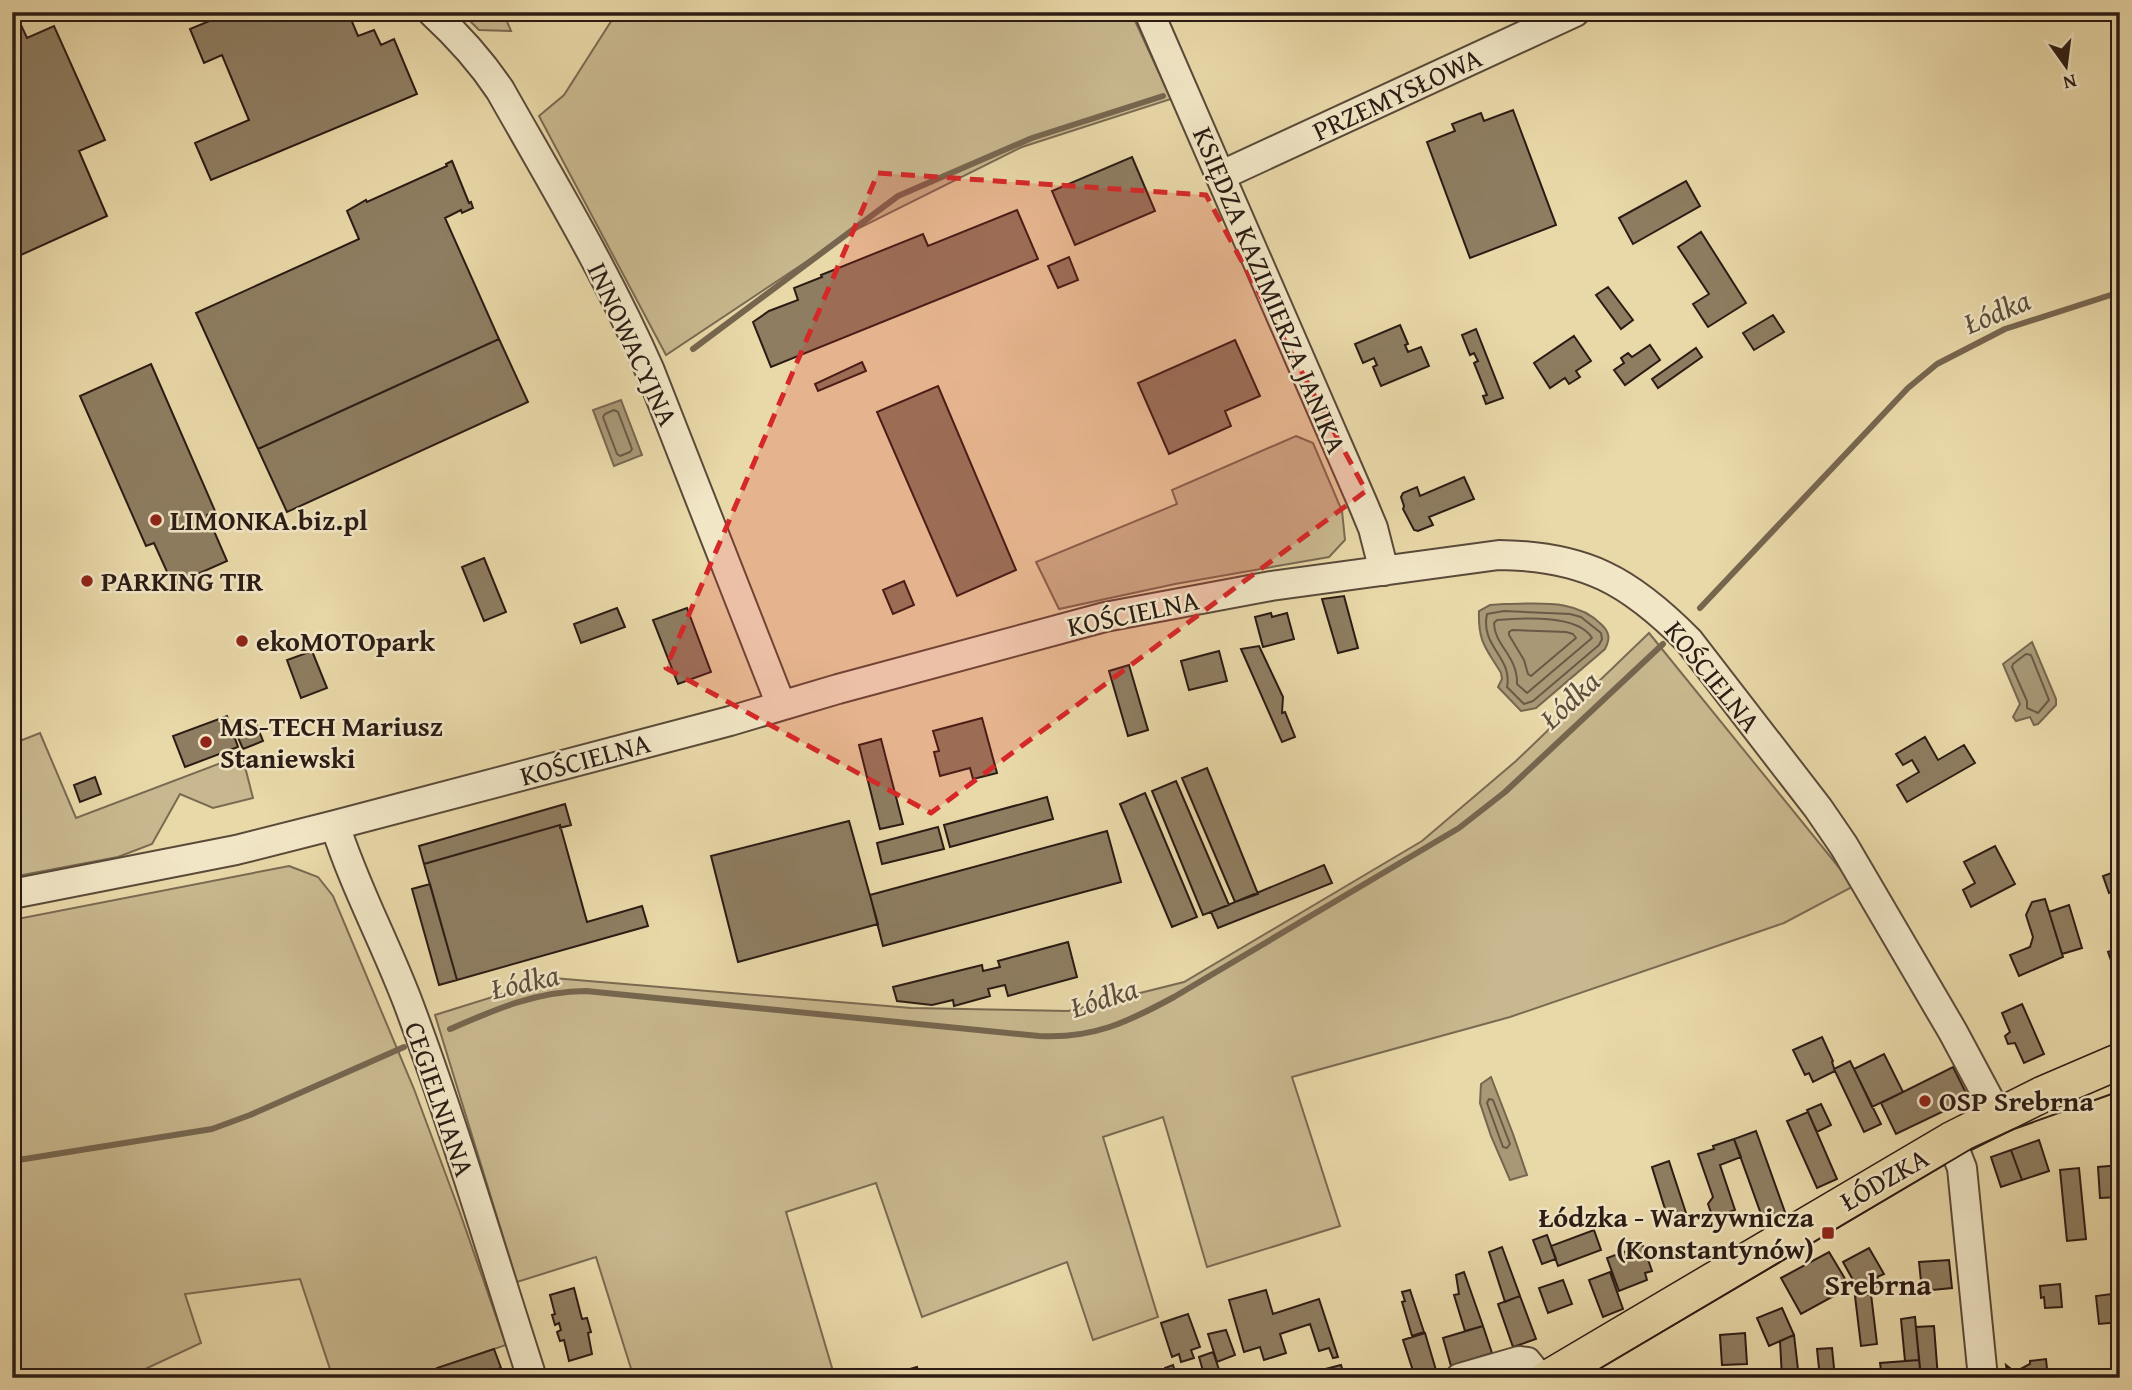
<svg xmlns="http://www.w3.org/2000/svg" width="2132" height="1390" viewBox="0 0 2132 1390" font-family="'Gentium Book Plus',serif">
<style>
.green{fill:#c9b88f;stroke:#7a6a52;stroke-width:2}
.water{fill:#a89876;stroke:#76664f;stroke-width:2}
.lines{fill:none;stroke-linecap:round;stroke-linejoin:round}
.shore{stroke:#6a5a45;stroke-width:2}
.stream{stroke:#76664f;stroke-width:6}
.building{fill:#8e7d61;stroke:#2b1b14;stroke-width:2}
.minor-casing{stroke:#5a4a39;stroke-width:32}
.major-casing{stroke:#2b1b14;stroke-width:38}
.minor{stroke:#f1e6c6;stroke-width:28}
.major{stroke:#e9d8a8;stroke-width:35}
.tram{stroke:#2b1b14;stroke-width:2}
.marked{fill:#d62828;fill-opacity:0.2;stroke:#d62828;stroke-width:5;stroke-dasharray:14 9;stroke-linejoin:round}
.poi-dot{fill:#8f2418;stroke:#f1e6c6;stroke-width:2.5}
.labels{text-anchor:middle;stroke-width:5;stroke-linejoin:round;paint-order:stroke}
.street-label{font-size:28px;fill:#2b1b14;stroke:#f1e6c6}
.poi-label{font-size:28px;font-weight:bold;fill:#2b1b14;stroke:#f1e6c6;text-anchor:start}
.water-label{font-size:30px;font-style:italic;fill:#5d4d3b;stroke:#f1e6c6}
.neighbourhood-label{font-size:30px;font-weight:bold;fill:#2b1b14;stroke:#f1e6c6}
</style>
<rect width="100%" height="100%" fill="#e9d8a8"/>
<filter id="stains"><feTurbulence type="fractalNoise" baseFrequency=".00286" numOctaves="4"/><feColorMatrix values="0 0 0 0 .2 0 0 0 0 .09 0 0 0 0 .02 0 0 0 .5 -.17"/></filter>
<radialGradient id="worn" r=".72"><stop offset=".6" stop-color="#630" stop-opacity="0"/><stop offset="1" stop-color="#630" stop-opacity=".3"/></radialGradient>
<path class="green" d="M461,12H503L511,31L479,30Z
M617,12H1131L1171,99L1022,147L851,232L666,355L539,116L564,95Z
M1296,436L1313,443L1342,511L1345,540L1329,557L1175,584L1059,609L1036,562L1177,504L1172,490Z
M1649,633L1854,886L1784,923L1510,1017L1292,1077L1340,1226L1207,1267L1163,1117L1103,1137L1158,1317L1093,1340L1067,1262L922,1317L876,1183L786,1212L835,1378H634L596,1257L517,1282L435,1015L553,978L911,1008L1068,1011L1184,982L1422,841L1516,761Z
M40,733L76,818L242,755L253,798L213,808L180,794L152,844L118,857L12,877V744Z
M289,866L318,877L333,896L414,1089L459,1210L506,1345L438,1368L441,1378H333L300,1279L185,1294L201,1343L126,1378H12V920Z"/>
<path class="water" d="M621,400L642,455L614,466L593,410Z
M1504,604C1538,604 1576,598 1602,625C1610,633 1610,639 1605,649L1536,708L1521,711L1498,687L1502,679L1501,673C1486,648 1478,643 1479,611L1490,605Z
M2032,642L2056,699V705L2038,724L2034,725L2030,717L2016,721L2013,717L2020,704L2003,664Z
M1491,1077L1513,1134L1527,1175L1510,1180L1491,1136L1480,1103L1481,1084Z"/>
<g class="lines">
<path class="shore" d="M614,410L618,412L632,449L630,452L620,456L617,454L603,417L605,414Z
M1504,611L1570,614L1581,617L1601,633L1602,639L1599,645L1533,701L1524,704L1507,687C1513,657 1480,647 1487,614Z
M1497,620C1522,618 1578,614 1592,638L1527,693L1517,684C1518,656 1494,645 1494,623Z
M1512,630L1566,632L1573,634L1576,638L1531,676L1528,674L1524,660L1509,635V632Z
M2026,654L2031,655L2049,700L2038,713L2027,708V701L2012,667L2013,664Z
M1489,1099L1493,1100L1510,1144L1507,1148L1503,1147L1487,1103Z"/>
<path class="stream" d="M693,349L898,196L1032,138L1163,96
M1700,608L1908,388L1937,364L2005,329L2120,292
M450,1029C494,1010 537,991 586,991L1039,1036C1093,1039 1128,1022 1174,997L1459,828L1505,792L1663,644
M12,1161L212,1129L250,1115L404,1047"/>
</g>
<path class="building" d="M12,12H15L27,38L54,26L105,140L79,151L107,216L12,259Z
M231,12H348L358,36L374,30L381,45L394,39L417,94L211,180L195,143L249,120L222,55L204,63L190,29Z
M1513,110L1556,225L1470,258L1427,142L1455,131L1452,124L1481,113L1484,121Z
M1132,157L1155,211L1075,245L1052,191Z
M452,161L469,203L471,202L473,208L462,213L461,210L445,218L499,339L258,449L196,313L359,239L347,211L366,200L367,202L447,166L446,164Z
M1686,181L1700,206L1633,244L1619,218Z
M1017,210L1038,259L771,367L753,322L769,311L798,300L794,288L822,277L821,275L923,234L928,246Z
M1701,232L1746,303L1708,327L1693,304L1709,294L1678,247Z
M1069,257L1078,280L1058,288L1048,266Z
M1608,287L1633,320L1621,329L1596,295Z
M1773,315L1784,332L1754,350L1743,333Z
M1400,325L1408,344L1405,345L1408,352L1421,347L1429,366L1381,386L1373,367L1377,365L1374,358L1363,363L1355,344Z
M1476,329L1503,398L1486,404L1483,396L1487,395L1474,363L1478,361L1474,353L1470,355L1462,335Z
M1574,336L1591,361L1576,371L1580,377L1569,384L1565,378L1550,388L1534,363Z
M499,339L528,402L287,512L258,449Z
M1235,340L1260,396L1225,411L1231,426L1169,454L1138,383Z
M1650,345L1660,360L1625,385L1614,370L1624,363L1621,358L1628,353L1632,357Z
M1696,348L1702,357L1658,388L1652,379Z
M862,362L866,371L818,391L815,384Z
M151,364L215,511L207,515L227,561L173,585L154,543L146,546L80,396Z
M938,386L1016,570L957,596L877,412Z
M1464,477L1474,499L1429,517L1433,525L1418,531L1414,530L1403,509L1404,506L1401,497L1403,493L1417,487L1420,496Z
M484,558L506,612L484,621L462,567Z
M904,581L914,605L893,614L883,590Z
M1344,596L1358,648L1338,653L1322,599Z
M617,608L625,627L581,643L574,624Z
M687,608L711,672L678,684L653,620Z
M1271,613L1272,617L1287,613L1294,639L1263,647L1255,617Z
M1259,646L1283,697L1282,713L1285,712L1295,737L1282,742L1241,649Z
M312,651L327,688L301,698L287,660Z
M1219,651L1227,681L1189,690L1181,661Z
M1129,665L1148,730L1128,736L1109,671Z
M227,716L238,747L185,767L173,736Z
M254,718L263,741L243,749L233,726Z
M982,718L997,773L973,779L970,768L940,776L934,752L939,751L933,731Z
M1925,737L1938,760L1964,745L1975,763L1907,802L1897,785L1919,772L1912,760L1903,765L1896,754Z
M881,739L903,824L880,829L859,745Z
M1207,768L1258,894L1235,902L1182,778Z
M95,777L101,794L80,802L74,785Z
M1176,781L1229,905L1203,915L1152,791Z
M1145,793L1197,917L1172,927L1120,804Z
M1047,797L1053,819L950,847L944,825Z
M565,804L571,825L560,828V825L424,864L419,846Z
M849,821L878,924L738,962L711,856Z
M560,825L587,922L642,906L648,926L457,980L424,864Z
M938,827L944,849L882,864L877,843Z
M1107,831L1121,882L883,946L870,895Z
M1995,846L2015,884L1971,907L1963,890L1975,883L1964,862Z
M1324,865L1332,883L1218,928L1211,912Z
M2120,870V889L2109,893L2103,876Z
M430,884L457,980L439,985L412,889Z
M2045,899L2063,957L2019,976L2010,955L2030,947L2033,937L2026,915L2032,902Z
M2069,905L2082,948L2062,954L2049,912Z
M1068,942L1077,977L1008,996L1005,985L988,989L990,996L954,1006L953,1000L932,1005L897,1001L893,987L982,965L983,971L1000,967L998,961Z
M2120,948V986L2108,952Z
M2022,1004L2044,1054L2024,1063L2015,1043L2008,1044L2005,1036L2010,1032L2002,1013Z
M1822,1037L1833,1061L1832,1062L1835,1071L1813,1082L1809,1073L1805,1075L1793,1050Z
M1884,1054L1903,1092L1872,1107L1854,1069Z
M1850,1061L1881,1124L1864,1132L1834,1069Z
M1953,1067L1969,1099L1896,1134L1881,1103Z
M1821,1104L1831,1125L1817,1132L1807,1110Z
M1808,1112L1837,1179L1817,1188L1787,1121Z
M1756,1131L1786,1215L1765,1225L1734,1139Z
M1734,1139L1741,1157L1720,1165L1735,1210L1713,1218L1708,1204L1713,1197L1698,1154L1714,1149L1713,1146Z
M2039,1140L2049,1171L2022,1180L2011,1150Z
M2011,1150L2022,1180L2001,1187L1991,1157Z
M1669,1161L1687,1216L1669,1222L1652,1167Z
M2120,1165V1197L2100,1198L2098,1167Z
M2079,1168L2086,1239L2067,1241L2060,1170Z
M1594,1230L1601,1250L1558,1266L1551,1246Z
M1547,1235L1556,1259L1542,1264L1533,1240Z
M1643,1245L1652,1271L1645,1273L1647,1280L1619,1291L1607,1258Z
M1502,1247L1520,1296L1505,1302L1489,1252Z
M1869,1248L1884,1274L1877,1277L1881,1284L1870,1291L1866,1284L1858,1289L1843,1262Z
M1829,1252L1850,1287L1801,1314L1781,1278Z
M1949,1260L1952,1288L1922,1291L1919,1262Z
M1464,1272L1483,1326L1465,1331L1454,1295L1459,1294L1456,1275Z
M1610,1272L1623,1309L1603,1317L1589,1280Z
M1563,1280L1572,1304L1548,1313L1539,1288Z
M2060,1284L2062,1307L2045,1308L2044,1297L2041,1298L2040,1286Z
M574,1288L582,1319L587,1318L591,1332L588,1333L592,1354L569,1361L564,1340L560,1341L557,1332L561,1330L559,1323L555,1325L552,1315L555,1314L550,1295Z
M1266,1290L1273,1314L1319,1299L1338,1357L1333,1358L1329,1348L1319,1351L1310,1324L1280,1334L1286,1353L1264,1360L1260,1347L1244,1352L1229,1300Z
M1410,1290L1424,1332L1412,1336L1402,1302L1405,1301L1402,1292Z
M2120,1293V1322L2099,1324L2096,1296Z
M1871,1294L1877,1344L1861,1346L1855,1296Z
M1520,1296L1536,1339L1513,1347L1498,1304Z
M1782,1308L1794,1335L1769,1346L1757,1318Z
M1188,1314L1200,1347L1191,1350L1194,1358L1181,1362L1179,1354L1172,1357L1161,1323Z
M1915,1317L1919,1360L1905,1361L1901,1319Z
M1483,1326L1492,1353L1451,1366L1443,1338Z
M1934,1326L1938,1378H1921L1916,1327Z
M1226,1330L1235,1355L1217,1362L1208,1334Z
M1425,1333L1436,1370L1415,1377L1403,1340Z
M1745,1333L1747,1364L1722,1365L1720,1335Z
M1794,1335L1799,1378H1782L1780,1341Z
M1832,1348L1835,1378H1820L1817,1349Z
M494,1349L501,1368L471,1378H441L437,1368Z
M1213,1352L1222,1378H1205L1199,1357Z
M2046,1359L2048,1378H2008L2006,1365L2015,1372L2030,1364V1361Z
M1919,1360L1921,1378H1882L1880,1363Z
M1173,1365L1177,1378H1165V1368Z
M1341,1365L1345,1378H1307L1306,1374Z
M917,1367L920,1378H905L903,1371Z
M1278,1370L1281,1378H1254Z"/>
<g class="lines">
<defs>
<path id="minor" d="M432,12C458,36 480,60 500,90C552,182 607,273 650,371L781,705
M1149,12L1363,504L1373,528L1384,571
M1220,176L1575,12
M335,825C355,888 387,946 410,1008C455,1129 492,1254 532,1378
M12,894L236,850L335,825L730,721L838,689L1105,617L1271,586L1499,555C1585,556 1630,581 1689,641L1818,808L1844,846L1953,1032L1998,1116
M1951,1140L1962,1168L1983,1378
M1460,1378L1519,1361L1527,1362L1540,1378"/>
<path id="major" d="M1548,1378L1951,1140L2043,1094L2120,1061"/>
</defs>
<use href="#minor" class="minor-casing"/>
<use href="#major" class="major-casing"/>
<use href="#minor" class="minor"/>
<use href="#major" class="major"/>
<path class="tram" d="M1584,1378L1971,1149L2014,1129L2120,1091"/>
</g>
<path class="marked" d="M878,173L1206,195L1366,491L931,813L666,668Z"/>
<g class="poi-dot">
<circle cx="156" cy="520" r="7"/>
<circle cx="87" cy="581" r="7"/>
<circle cx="242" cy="641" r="7"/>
<circle cx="206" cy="742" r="7"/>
<circle cx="1925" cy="1101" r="7"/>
<rect x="1821" y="1226" width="14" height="14" rx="3.5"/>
</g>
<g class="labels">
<g class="street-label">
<text transform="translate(1397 94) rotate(-25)" y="10">PRZEMYSŁOWA</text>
<text transform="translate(1270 290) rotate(67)" y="10">KSIĘDZA KAZIMIERZA JANIKA</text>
<text transform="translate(633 344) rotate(65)" y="10">INNOWACYJNA</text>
<text transform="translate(1133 613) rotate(-12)" y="10">KOŚCIELNA</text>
<text transform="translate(1713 676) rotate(51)" y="10">KOŚCIELNA</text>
<text transform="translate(585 759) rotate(-15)" y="10">KOŚCIELNA</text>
<text transform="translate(440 1099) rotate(71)" y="10">CEGIELNIANA</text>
<text transform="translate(1884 1179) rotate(-30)" y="10">ŁÓDZKA</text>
</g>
<g class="poi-label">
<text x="170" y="530">LIMONKA.biz.pl</text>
<text x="101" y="591">PARKING TIR</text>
<text x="256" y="651">ekoMOTOpark</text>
<text x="220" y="736">MS-TECH Mariusz<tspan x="220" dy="32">Staniewski</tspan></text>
<text x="1939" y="1111">OSP Srebrna</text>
<text x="1814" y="1227" text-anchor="end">Łódzka - Warzywnicza<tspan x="1814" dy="32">(Konstantynów)</tspan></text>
</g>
<g class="water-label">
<text transform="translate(1997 312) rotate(-23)" y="10">Łódka</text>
<text transform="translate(1570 700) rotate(-43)" y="10">Łódka</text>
<text transform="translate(525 982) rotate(-13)" y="10">Łódka</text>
<text transform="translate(1104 998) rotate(-18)" y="10">Łódka</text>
</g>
<g class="neighbourhood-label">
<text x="1878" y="1295">Srebrna</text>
</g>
</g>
<rect width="2132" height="1390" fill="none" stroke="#e9d8a8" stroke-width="42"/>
<rect x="14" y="14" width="2104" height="1362" fill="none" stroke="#2b1b14" stroke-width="3.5"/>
<rect x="21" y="21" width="2090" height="1348" fill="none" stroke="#2b1b14" stroke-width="2"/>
<g transform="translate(2066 66) rotate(166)" stroke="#f1e6c6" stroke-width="5" paint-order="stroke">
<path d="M0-5L12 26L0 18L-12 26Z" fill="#2b1b14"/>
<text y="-10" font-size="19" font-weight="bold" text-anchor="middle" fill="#2b1b14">N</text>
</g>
<rect width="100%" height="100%" filter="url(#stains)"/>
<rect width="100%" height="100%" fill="url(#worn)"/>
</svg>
